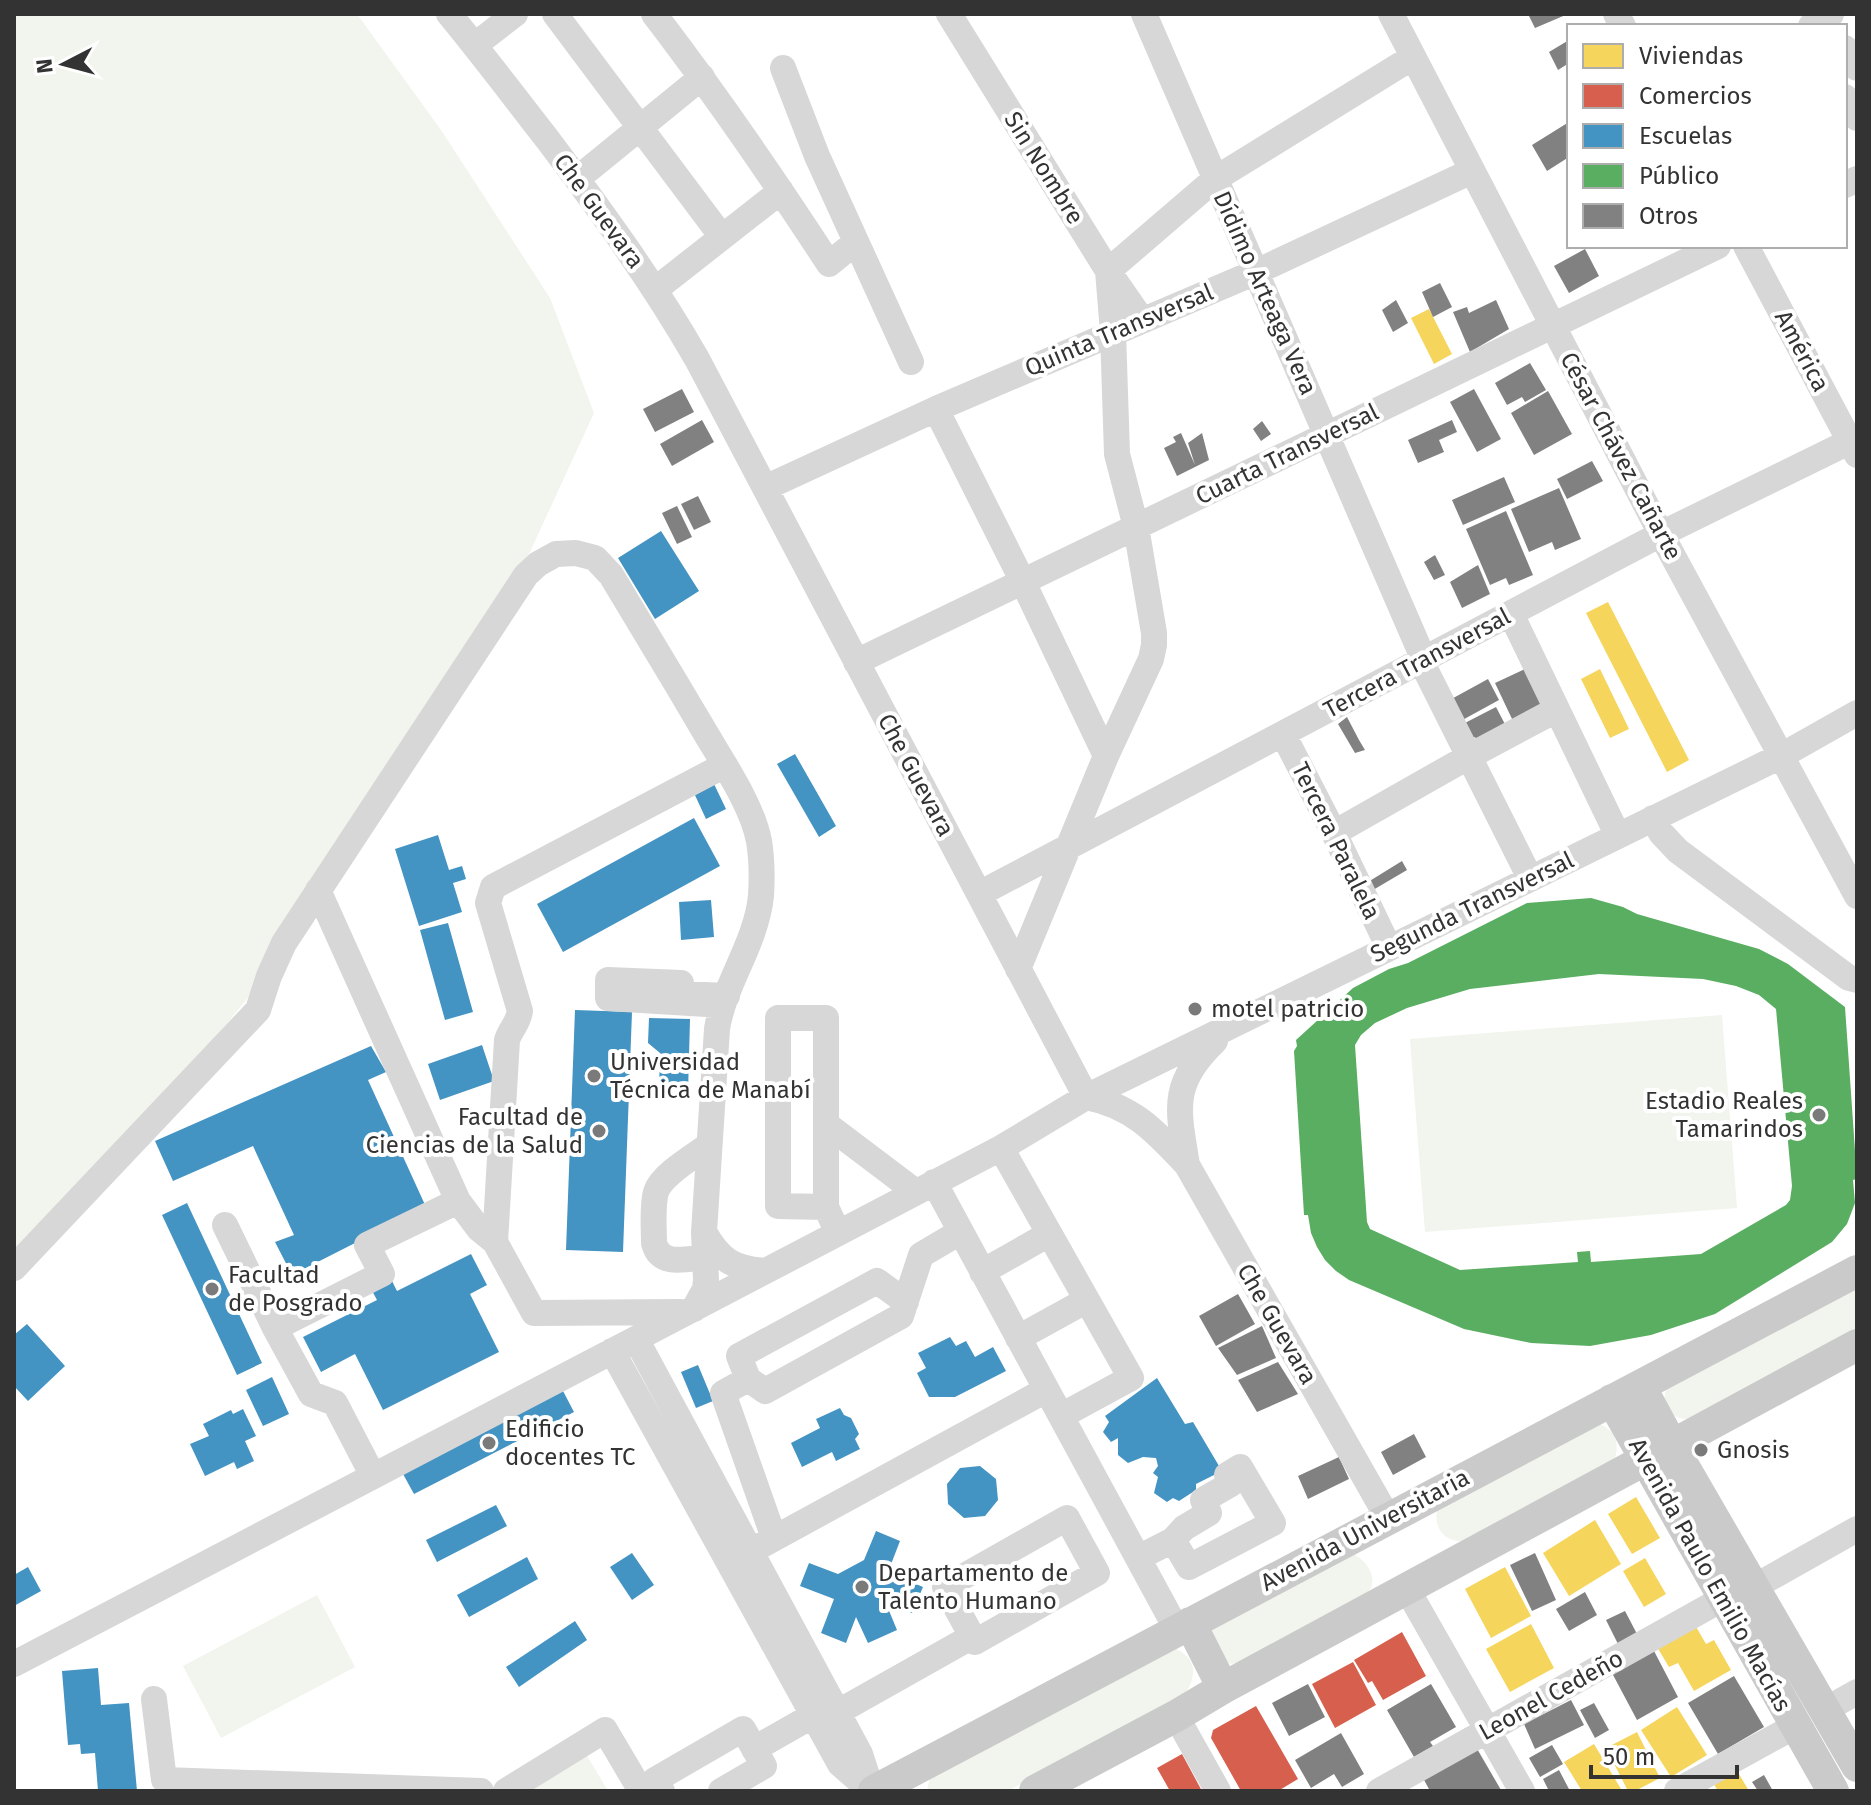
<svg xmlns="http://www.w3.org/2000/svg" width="1871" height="1805" viewBox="0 0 1871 1805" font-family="'Fira Sans',sans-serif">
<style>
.green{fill:#f1f5ed}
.homes{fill:#f6d55c}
.shops{fill:#d6604d}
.schools{fill:#4393c3}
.public{fill:#5aae61;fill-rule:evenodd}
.building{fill:#818181}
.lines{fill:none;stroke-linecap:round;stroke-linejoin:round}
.minor{stroke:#d7d7d7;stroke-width:26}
.major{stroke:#cacaca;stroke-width:32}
.poi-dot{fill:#7a7a7a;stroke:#fff;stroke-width:3}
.labels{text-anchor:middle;stroke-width:8;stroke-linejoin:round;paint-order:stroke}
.street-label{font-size:24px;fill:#333;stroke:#fff}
.poi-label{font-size:24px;fill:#333;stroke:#fff;text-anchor:start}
</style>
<rect width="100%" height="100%" fill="#fff"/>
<path class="green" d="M14,14H357L441,130L550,298L594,413L499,619L332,893L114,1164L14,1254Z
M1722,1015L1737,1208L1425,1232L1410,1039Z
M1857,1284V1330L1692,1419C1676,1420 1659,1411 1666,1391C1667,1387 1671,1384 1673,1380Z
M1597,1423C1614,1429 1620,1441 1615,1458L1461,1541C1443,1541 1434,1527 1437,1510Z
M1350,1553C1363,1557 1377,1573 1371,1588C1370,1589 1363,1598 1362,1599L1245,1662L1230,1664L1217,1655L1211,1632L1218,1620Z
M317,1595L355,1667L221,1738L183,1666Z
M1176,1649C1199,1660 1196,1677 1184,1696L1008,1791H927L930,1777Z
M586,1754L608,1791H523Z"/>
<path class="homes" d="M1429,309L1452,354L1434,364L1411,318Z
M1608,602L1689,760L1667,772L1586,613Z
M1600,669L1629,729L1610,738L1581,679Z
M1636,1497L1660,1538L1632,1554L1608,1514Z
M1595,1520L1621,1564L1569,1596L1543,1553Z
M1645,1558L1666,1594L1644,1607L1623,1571Z
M1505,1567L1531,1616L1491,1638L1465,1589Z
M1531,1624L1554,1668L1510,1692L1486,1649Z
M1695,1625L1706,1644L1714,1640L1731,1670L1694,1691L1678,1663L1669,1667L1657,1647Z
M1677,1707L1707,1755L1671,1777L1641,1730Z
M1637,1732L1660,1778L1635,1791H1628L1606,1748Z
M1594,1744L1621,1789L1618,1791H1582L1564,1762Z
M1733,1764L1749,1791H1718L1710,1778Z"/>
<path class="shops" d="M1402,1632L1426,1676L1383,1700L1372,1681L1368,1683L1354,1660Z
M1353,1662L1376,1705L1335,1728L1312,1684Z
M1256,1706L1298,1779L1278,1791H1241L1211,1738L1213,1730Z
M1182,1754L1202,1791H1170L1157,1768Z"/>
<path class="schools" d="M661,531L699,591L655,619L618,558Z
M795,754L836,826L819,837L777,764Z
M714,784L726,809L706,819L694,793Z
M694,818L720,866L563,952L537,904Z
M438,835L449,870L462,866L466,879L453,883L462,912L419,926L395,849Z
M711,900L714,937L681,940L679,902Z
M448,923L473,1012L445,1020L420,930Z
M575,1010L632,1012L623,1252L566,1250Z
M649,1018L690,1019L688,1093L659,1092L660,1053L648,1043Z
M482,1045L494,1081L440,1100L428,1064Z
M371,1046L386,1072L368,1080L426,1207L292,1275L275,1242L294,1235L253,1146L173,1181L155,1141Z
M187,1203L262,1363L237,1375L162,1215Z
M471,1254L487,1285L470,1294L499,1352L383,1410L355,1354L321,1372L303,1337L377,1300L370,1287L390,1277L397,1291Z
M27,1324L65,1366L28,1401L14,1386V1335Z
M950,1337L956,1346L966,1341L975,1357L993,1347L1006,1371L955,1397H929L917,1373L926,1368L918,1353Z
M698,1365L713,1401L696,1408L681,1372Z
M272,1377L289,1414L263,1426L246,1390Z
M1157,1378L1185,1424L1193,1422L1222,1471L1196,1484V1490L1179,1501L1173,1498L1167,1502L1154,1493L1158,1477L1153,1473L1158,1466L1156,1458L1143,1457L1128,1463L1118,1455V1438L1111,1442L1103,1432L1109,1422L1105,1416Z
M563,1391L574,1412L414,1494L403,1474Z
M840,1408L844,1415L851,1418L859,1434L855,1439L860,1449L836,1461L832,1452L802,1467L791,1443L820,1428L816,1419Z
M243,1409L256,1436L245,1441L254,1461L237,1469L234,1462L205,1476L190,1444L209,1436L203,1424L231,1410L233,1414Z
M980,1466L996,1479L998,1500L985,1516L964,1518L948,1504L947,1484L960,1468Z
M496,1505L507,1526L437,1562L426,1540Z
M876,1531L900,1541L888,1572L923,1587L912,1613L885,1601L897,1630L868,1643L856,1617L846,1643L821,1633L834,1599L800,1586L809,1563L838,1574L864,1560Z
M632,1553L654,1585L632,1600L610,1567Z
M527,1557L538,1579L469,1617L457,1595Z
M28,1567L41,1591L14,1606V1575Z
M575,1621L587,1640L519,1687L506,1667Z
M98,1668L101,1705L129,1703L137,1791H98L95,1753L81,1754L80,1744L68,1745L62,1671Z"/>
<path class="public" d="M1591,898L1623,907L1637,914L1759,949L1788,964L1845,1007L1857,1179L1853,1180L1855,1203L1847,1224L1832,1242L1715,1314L1651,1335L1590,1346L1531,1343L1464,1329L1349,1280L1336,1271L1325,1260L1317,1247L1311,1233L1308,1215H1304L1294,1051L1297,1046L1296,1040L1353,988L1389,969L1408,963L1527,903ZM1599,974L1703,979L1736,986L1759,995L1776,1009L1792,1186L1790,1200L1786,1205L1701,1254L1591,1262L1590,1251L1577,1252L1578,1262L1460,1270L1370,1229L1367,1222L1355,1045L1361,1035L1375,1023L1407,1008L1470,989Z"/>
<path class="building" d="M1528,14H1568L1535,28Z
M1569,40V63L1558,70L1549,52Z
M1569,122V157L1547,171L1532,145Z
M1585,249L1599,276L1569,293L1554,266Z
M1440,283L1452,307L1433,317L1422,292Z
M1396,300L1408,323L1393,332L1382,310Z
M1496,300L1509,329L1470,352L1453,312L1467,307L1469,313Z
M1530,363L1546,390L1525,402L1522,397L1507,405L1495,383Z
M682,389L694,412L655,432L643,409Z
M1474,389L1501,439L1477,452L1450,402Z
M1548,391L1572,434L1534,455L1511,413Z
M702,420L714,442L672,466L660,444Z
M1452,420L1457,432L1439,440L1444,452L1418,463L1408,440Z
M1262,421L1271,434L1261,441L1253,429Z
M1181,433L1195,465L1188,443L1202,433L1209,460L1177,476L1164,448L1176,442L1173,437Z
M1592,461L1603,481L1567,499L1557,479Z
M1504,477L1515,502L1463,525L1452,500Z
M1559,488L1581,539L1555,550L1552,542L1529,552L1511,509Z
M698,496L711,522L694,530L681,504Z
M677,506L692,537L677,544L662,513Z
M1506,511L1533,575L1509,585L1506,578L1490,585L1466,529Z
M1435,555L1445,575L1434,580L1424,562Z
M1478,565L1490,594L1462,608L1450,582Z
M1525,669L1542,707L1513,721L1495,683Z
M1488,679L1499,700L1457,723L1446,702Z
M1496,707L1507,728L1478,743L1475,737L1469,740L1461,725Z
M1347,717L1359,740L1365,750L1355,753L1338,724Z
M1402,861L1407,870L1373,890L1368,882Z
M1238,1294L1255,1324L1216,1346L1199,1316Z
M1262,1326L1276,1358L1237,1375L1218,1348Z
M1278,1362L1298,1394L1257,1412L1238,1380Z
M1414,1434L1426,1457L1393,1475L1381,1452Z
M1339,1457L1349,1479L1308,1499L1298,1476Z
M1535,1553L1556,1600L1532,1611L1510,1565Z
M1585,1592L1597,1615L1569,1631L1556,1609Z
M1625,1611L1637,1634L1618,1644L1606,1620Z
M1654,1651L1678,1697L1637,1720L1612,1673Z
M1734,1676L1764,1727L1718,1754L1688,1703Z
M1308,1684L1325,1717L1289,1736L1272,1703Z
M1431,1684L1456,1727L1430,1742L1433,1746L1414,1757L1387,1710Z
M1571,1700L1584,1725L1535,1749L1524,1724Z
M1594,1703L1609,1730L1595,1738L1580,1710Z
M1341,1733L1364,1774L1342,1787L1334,1774L1311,1788L1295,1760Z
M1552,1745L1563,1764L1540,1777L1529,1758Z
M1476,1747L1501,1790L1430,1791L1423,1778Z
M1559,1770L1570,1791H1549L1543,1779Z
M1764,1775L1773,1791H1758L1752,1782Z"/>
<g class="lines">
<path class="minor" d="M449,14C483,55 515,98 548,140C601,211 653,282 697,359L1086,1097
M555,14L722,237
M654,14C716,95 773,178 829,264L856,242
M949,14L1108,271L1142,320
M1144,14L1424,660
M1391,14L1661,534L1857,896
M1616,14L1623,26
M1811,26L1831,14
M475,45L515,14
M1845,48L1857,68
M783,68L817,156L911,362
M1845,97L1857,118
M577,179L702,77
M1845,185L1857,179
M1746,246L1857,455
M656,289L781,191
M936,409L1023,582L1106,756
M765,488L936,409L1256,272L1472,171
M1511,614L1618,836
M1421,661L1530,878
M856,662L1718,246
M1283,734L1334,833L1389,948
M1653,818L1661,833L1678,851L1849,978L1857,980
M1334,833L1468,757L1556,710
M318,890L458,1201L479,1229L495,1242
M979,894L1661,534L1857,438
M1018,969L1106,756L1151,659L1154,645V633L1136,527L1117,454L1113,332L1108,271L1215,179L1413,57
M723,1005L608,998V980L681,983V994L727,996
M1086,1097C1133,1106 1156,1132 1187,1165L1388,1518
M826,1124L916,1192
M1001,1148L1131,1378L1061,1416
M1187,1165C1178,1109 1170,1084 1215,1041
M934,1182L1177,1630
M826,1207L778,1206V1018H826V1207L838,1233
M225,1225L275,1328L311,1394L335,1403L373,1476
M704,1232C720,1260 732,1268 765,1271
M705,1257C686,1259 660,1267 654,1243C654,1228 652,1205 656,1192C661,1175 694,1156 709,1145
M14,1268L258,1010L269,976L284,943L526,575L538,564L556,554L576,553L595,558L611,575C641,625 672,676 702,727C721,760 752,804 759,841C762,859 762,879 761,896C756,944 724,984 717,1029L704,1232L706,1280L705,1289L694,1309
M982,1272L1049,1234
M680,1312L534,1313L495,1242L507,1040C511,1028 518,1024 520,1011L488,903L493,887L725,765
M275,1328L382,1274L367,1245L458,1201
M1018,1338L1087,1300
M636,1339L860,1754L872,1791
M612,1351L840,1764L871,1791
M748,1379L765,1391L901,1316L921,1255L960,1232
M1067,1518L1097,1573L975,1642L945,1587Z
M774,1538L723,1393L748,1379L739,1356L877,1281L906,1302
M762,1545L1046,1390
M1138,1558L1173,1540L1184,1528L1209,1513L1203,1500L1231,1484L1227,1475L1240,1467L1273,1523L1189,1567L1173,1540
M1754,1587L1857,1529
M1407,1589L1522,1791
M14,1664L1001,1148L1086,1097L1781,756L1857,713
M154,1699L164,1780L481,1791
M1825,1710L1857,1692
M1176,1716L1218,1791
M754,1749L812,1716L838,1712L973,1636
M506,1791L605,1730L641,1791
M662,1791L655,1780L743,1729L764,1766L721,1791
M1379,1791L1724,1598
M1677,1791L1795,1726"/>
<path class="major" d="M1640,1386L1680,1460L1857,1766
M1612,1400L1833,1791
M1190,1623L1223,1688
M874,1791L1857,1271
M1035,1791L1176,1716L1223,1688L1857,1345"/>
</g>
<g class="poi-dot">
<circle cx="1195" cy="1009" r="8"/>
<circle cx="594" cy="1076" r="8"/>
<circle cx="1819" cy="1115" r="8"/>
<circle cx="599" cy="1131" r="8"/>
<circle cx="212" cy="1289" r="8"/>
<circle cx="489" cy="1443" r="8"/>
<circle cx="1701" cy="1450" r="8"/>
<circle cx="862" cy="1587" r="8"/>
</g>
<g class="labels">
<g class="street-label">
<text transform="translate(1044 168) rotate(58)" y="8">Sin Nombre</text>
<text transform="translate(599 211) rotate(54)" y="8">Che Guevara</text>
<text transform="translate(1265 293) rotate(66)" y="8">Dídimo Arteaga Vera</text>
<text transform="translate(1119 330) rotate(-23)" y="8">Quinta Transversal</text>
<text transform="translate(1802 351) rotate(62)" y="8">América</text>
<text transform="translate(1287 454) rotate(-26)" y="8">Cuarta Transversal</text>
<text transform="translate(1621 456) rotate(62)" y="8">César Chávez Cañarte</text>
<text transform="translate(1417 663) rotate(-28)" y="8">Tercera Transversal</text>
<text transform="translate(916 775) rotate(62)" y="8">Che Guevara</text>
<text transform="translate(1336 841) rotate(64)" y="8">Tercera Paralela</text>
<text transform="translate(1472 907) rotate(-26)" y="8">Segunda Transversal</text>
<text transform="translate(1277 1324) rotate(60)" y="8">Che Guevara</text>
<text transform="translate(1365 1530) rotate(-28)" y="8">Avenida Universitaria</text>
<text transform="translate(1710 1575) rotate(61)" y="8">Avenida Paulo Emilio Macías</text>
<text transform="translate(1551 1695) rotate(-29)" y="8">Leonel Cedeño</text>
</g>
<g class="poi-label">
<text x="1211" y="1017">motel patricio</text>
<text x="610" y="1070">Universidad<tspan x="610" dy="28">Técnica de Manabí</tspan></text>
<text x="1803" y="1109" text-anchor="end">Estadio Reales<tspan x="1803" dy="28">Tamarindos</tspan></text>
<text x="583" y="1125" text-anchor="end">Facultad de<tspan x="583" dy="28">Ciencias de la Salud</tspan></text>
<text x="228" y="1283">Facultad<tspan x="228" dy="28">de Posgrado</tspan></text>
<text x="505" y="1437">Edificio<tspan x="505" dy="28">docentes TC</tspan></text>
<text x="1717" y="1458">Gnosis</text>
<text x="878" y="1581">Departamento de<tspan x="878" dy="28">Talento Humano</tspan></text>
</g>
</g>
<rect width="1871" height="1805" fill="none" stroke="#333333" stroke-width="32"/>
<rect x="1567" y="24" width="280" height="224" fill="#ffffff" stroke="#adadad" stroke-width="2"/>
<rect x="1583" y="44" width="40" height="24" fill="#f6d55c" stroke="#adadad" stroke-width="2"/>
<text x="1639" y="64" font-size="24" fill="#333333">Viviendas</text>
<rect x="1583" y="84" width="40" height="24" fill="#d6604d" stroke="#adadad" stroke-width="2"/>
<text x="1639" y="104" font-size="24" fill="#333333">Comercios</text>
<rect x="1583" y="124" width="40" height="24" fill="#4393c3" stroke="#adadad" stroke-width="2"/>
<text x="1639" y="144" font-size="24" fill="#333333">Escuelas</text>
<rect x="1583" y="164" width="40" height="24" fill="#5aae61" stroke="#adadad" stroke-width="2"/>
<text x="1639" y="184" font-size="24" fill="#333333">Público</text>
<rect x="1583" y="204" width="40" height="24" fill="#818181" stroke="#adadad" stroke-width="2"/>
<text x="1639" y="224" font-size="24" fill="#333333">Otros</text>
<g transform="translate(64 64) rotate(264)" stroke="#ffffff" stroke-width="6" paint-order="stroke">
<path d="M0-6L14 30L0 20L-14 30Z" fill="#333333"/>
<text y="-12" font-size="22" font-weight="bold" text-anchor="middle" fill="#333333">N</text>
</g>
<path d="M1591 1765v12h146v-12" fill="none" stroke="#333333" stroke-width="4"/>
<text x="1603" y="1765" font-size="24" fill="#333333" stroke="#ffffff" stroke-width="6" paint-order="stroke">50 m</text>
</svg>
